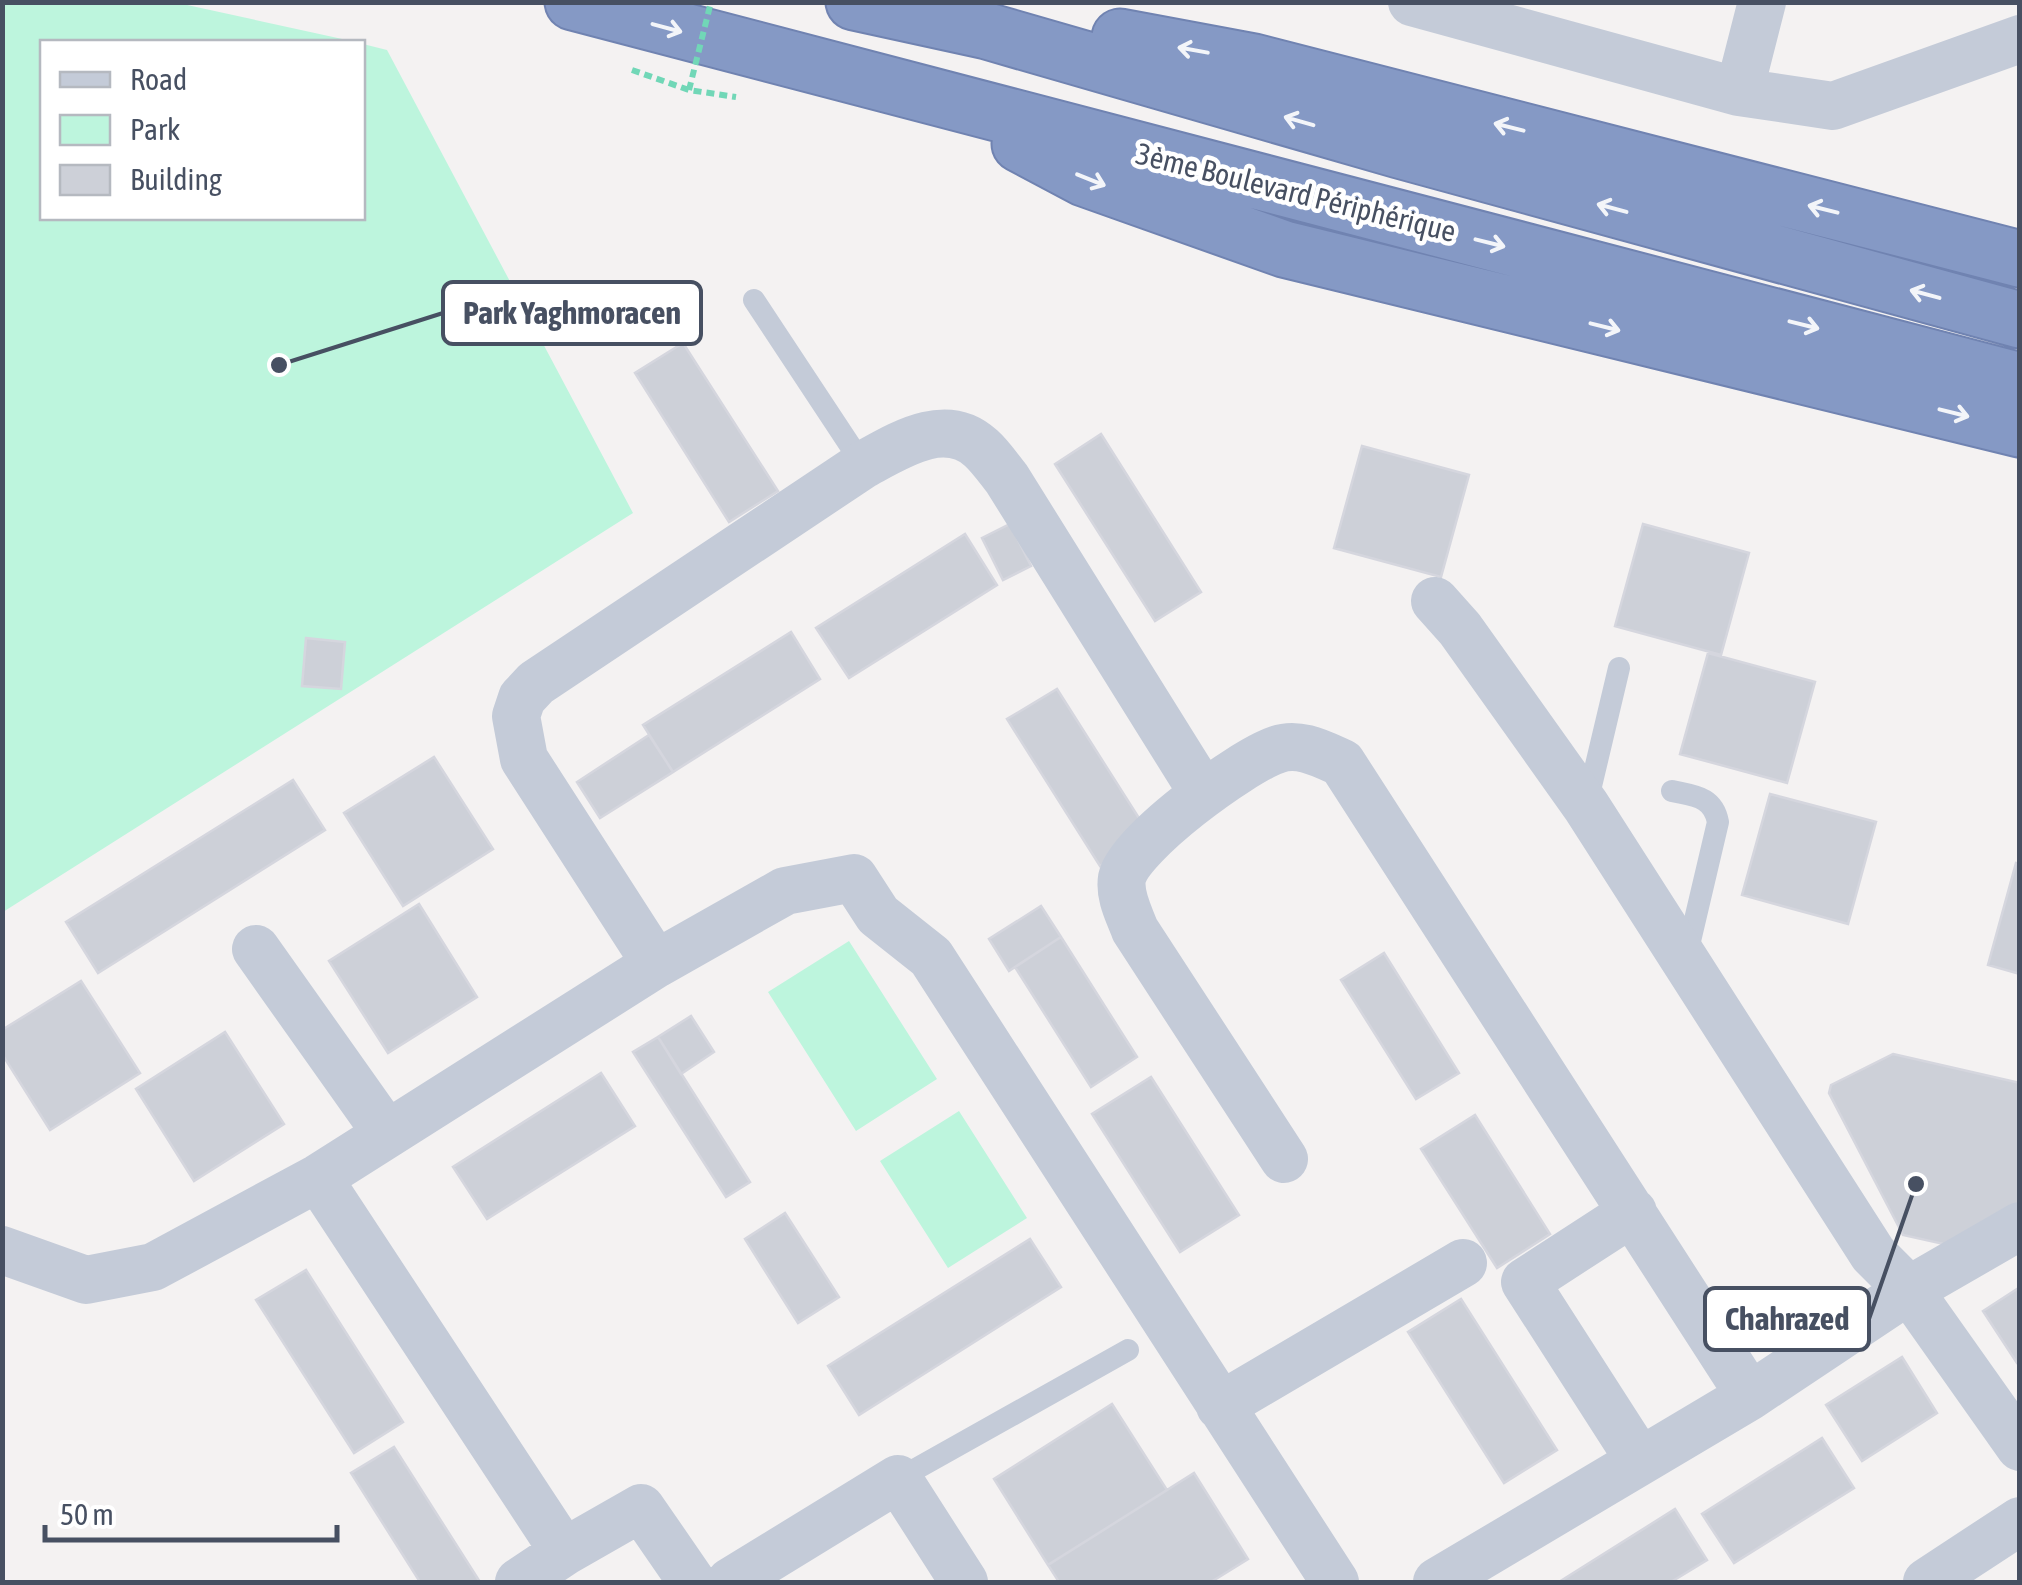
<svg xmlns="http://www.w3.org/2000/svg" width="2022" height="1585" viewBox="0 0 2022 1585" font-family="'Asap Condensed',sans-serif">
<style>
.green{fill:#bdf5dd}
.building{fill:#cdd0d8;stroke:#d5d6de;stroke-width:2.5}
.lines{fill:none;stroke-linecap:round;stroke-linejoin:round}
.highway-casing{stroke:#7083b1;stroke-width:59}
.path{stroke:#71d7b7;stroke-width:6;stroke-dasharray:8 5;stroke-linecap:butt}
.lane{stroke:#c4cbd8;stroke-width:22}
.street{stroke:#c4cbd8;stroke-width:48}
.highway{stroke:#8599c5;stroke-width:55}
.path-bridge{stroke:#71d7b7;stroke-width:6;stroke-dasharray:8 5;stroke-linecap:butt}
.oneway{stroke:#f3f5f9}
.labels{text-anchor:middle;stroke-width:9;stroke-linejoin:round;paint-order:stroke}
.street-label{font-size:30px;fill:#475062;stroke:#fff}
.leader{fill:none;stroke:#475062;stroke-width:4}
.callout-dot{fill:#475062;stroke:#fff;stroke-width:4}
.callout{fill:#fff;stroke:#475062;stroke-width:4}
.callout-label{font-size:32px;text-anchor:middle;font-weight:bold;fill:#475062}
</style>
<rect width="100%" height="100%" fill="#f4f2f2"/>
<path class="green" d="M3,3H178L356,42H42V218H362L363,44L387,50L633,513L3,912Z
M849,941L937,1079L856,1131L768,992Z
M959,1111L1027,1218L948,1268L880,1161Z"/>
<path class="building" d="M683,343L778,491L729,522L635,373Z
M1101,434L1201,592L1155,621L1055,464Z
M1362,446L1469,475L1441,577L1334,548Z
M1010,524L1031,566L1003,580L982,538Z
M1643,524L1749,553L1721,655L1615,626Z
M965,534L997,585L849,678L816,628Z
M791,632L820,679L673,772L643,725Z
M306,638L345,642L341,689L302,686Z
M1708,653L1815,682L1787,783L1680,754Z
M1057,689L1149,834L1100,866L1007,719Z
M649,735L673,772L600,818L577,782Z
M434,757L493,849L403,906L344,813Z
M293,780L325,830L98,973L66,922Z
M1770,794L1876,822L1848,924L1742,895Z
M2016,863L2020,864V974L1988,965Z
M419,904L477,997L388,1053L329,961Z
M1041,906L1061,937L1009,971L989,939Z
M1061,937L1137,1057L1091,1087L1015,967Z
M1384,953L1459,1073L1416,1099L1341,980Z
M81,981L140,1073L50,1130L2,1054V1030Z
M691,1016L714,1052L681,1074L658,1037Z
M225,1032L284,1124L194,1181L136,1089Z
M658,1037L750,1182L726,1197L633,1052Z
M1893,1054L2020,1083V1221L1966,1249L1903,1235L1829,1093L1831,1085Z
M601,1073L635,1126L487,1219L453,1167Z
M1151,1077L1239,1215L1180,1252L1092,1114Z
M1475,1115L1550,1234L1497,1268L1421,1149Z
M785,1213L839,1297L798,1323L745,1239Z
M1030,1239L1061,1287L859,1415L828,1366Z
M306,1270L403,1422L354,1453L256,1300Z
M2020,1287V1362L2017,1363L1983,1311Z
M1461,1299L1557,1450L1504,1483L1408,1332Z
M1902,1357L1937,1413L1862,1461L1826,1405Z
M1112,1404L1167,1490L1048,1565L994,1479Z
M1822,1438L1854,1488L1734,1563L1702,1514Z
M394,1447L480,1582H420L351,1473Z
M1194,1473L1248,1559L1211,1582H1059L1048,1565Z
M1675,1509L1707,1560L1671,1582H1559Z"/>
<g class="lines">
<defs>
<path id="highway" d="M573,2L2020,381
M854,2L987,31L1399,150L2020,320
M1120,37L1254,62L2020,259
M1020,144L1084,178L1284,249L2020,429"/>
</defs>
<use href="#highway" class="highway-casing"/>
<path class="path" d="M632,70L689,90L736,97"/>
<path class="lane" d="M754,300L863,465
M1672,791C1694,796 1713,796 1718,822L1686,958
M1587,803L1619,668
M898,1479L1128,1350"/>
<path class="street" d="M1412,2L1739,92L1833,106L2020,39
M1739,92L1762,2
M1435,601L1460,629L1586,806L1873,1254L1909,1290L2020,1447
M256,949L387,1134
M656,964L524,759L516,716L522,698L536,683L863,465C898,446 945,415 981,448C991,457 999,469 1007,479L1203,793
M1284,1159L1135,930C1129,914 1119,896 1122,878C1130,843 1241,762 1276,750C1298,741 1322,754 1342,763L1750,1396
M318,1178L564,1552
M1633,1212L1525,1282L1640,1461
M2,1250L86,1280L153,1267L318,1178L656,964L785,891L854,878L878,915L931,957L1335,1582
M1220,1406L1463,1263
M519,1582L564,1552L641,1508L692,1582
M730,1582L898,1479L964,1582
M1437,1582L1750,1396L1909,1290L2020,1226
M1927,1582L2020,1521"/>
<use href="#highway" class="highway"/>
<path class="path-bridge" d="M689,90L711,2"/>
</g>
<defs><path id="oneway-shaft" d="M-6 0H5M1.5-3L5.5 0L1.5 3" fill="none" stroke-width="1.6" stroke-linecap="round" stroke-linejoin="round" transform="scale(2.5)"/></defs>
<g class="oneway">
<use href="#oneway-shaft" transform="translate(667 28) rotate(15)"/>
<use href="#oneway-shaft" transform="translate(1193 50) rotate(-170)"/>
<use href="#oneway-shaft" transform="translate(1299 121) rotate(-164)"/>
<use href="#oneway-shaft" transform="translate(1509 127) rotate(-166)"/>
<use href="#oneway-shaft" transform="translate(1091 180) rotate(22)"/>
<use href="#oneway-shaft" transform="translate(1612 208) rotate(-165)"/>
<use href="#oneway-shaft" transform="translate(1823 209) rotate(-166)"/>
<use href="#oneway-shaft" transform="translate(1490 243) rotate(14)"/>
<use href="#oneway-shaft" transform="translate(1925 294) rotate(-165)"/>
<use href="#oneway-shaft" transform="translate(1804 325) rotate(14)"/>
<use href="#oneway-shaft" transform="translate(1605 327) rotate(14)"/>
<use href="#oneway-shaft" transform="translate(1954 413) rotate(14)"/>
</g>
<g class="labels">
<g class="street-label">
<text transform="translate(1296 193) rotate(14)" y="10">3ème Boulevard Périphérique</text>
</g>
</g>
<path class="leader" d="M279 365L443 313M1916 1184L1869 1319"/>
<g class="callout-dot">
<circle cx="279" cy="365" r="10"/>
<circle cx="1916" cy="1184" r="10"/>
</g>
<g class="callout">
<rect x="443" y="282" width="258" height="62" rx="10"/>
<rect x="1705" y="1288" width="164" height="62" rx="10"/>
</g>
<g class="callout-label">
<text x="572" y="324">Park Yaghmoracen</text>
<text x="1787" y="1330">Chahrazed</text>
</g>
<rect width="2022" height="1585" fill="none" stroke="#475062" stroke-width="10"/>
<rect x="40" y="40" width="325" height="180" fill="#ffffff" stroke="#b5b9c0" stroke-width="2.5"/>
<rect x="60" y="72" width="50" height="15" fill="#c4cbd8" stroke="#b5b9c0" stroke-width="2.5"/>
<text x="130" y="90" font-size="30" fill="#475062">Road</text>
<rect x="60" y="115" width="50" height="30" fill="#bdf5dd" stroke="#b5b9c0" stroke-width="2.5"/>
<text x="130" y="140" font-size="30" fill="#475062">Park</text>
<rect x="60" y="165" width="50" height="30" fill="#cdd0d8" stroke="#b5b9c0" stroke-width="2.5"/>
<text x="130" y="190" font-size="30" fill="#475062">Building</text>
<path d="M45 1525v15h292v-15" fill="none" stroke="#475062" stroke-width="5"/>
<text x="60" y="1525" font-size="30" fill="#475062" stroke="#ffffff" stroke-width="8" paint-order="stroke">50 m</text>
</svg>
